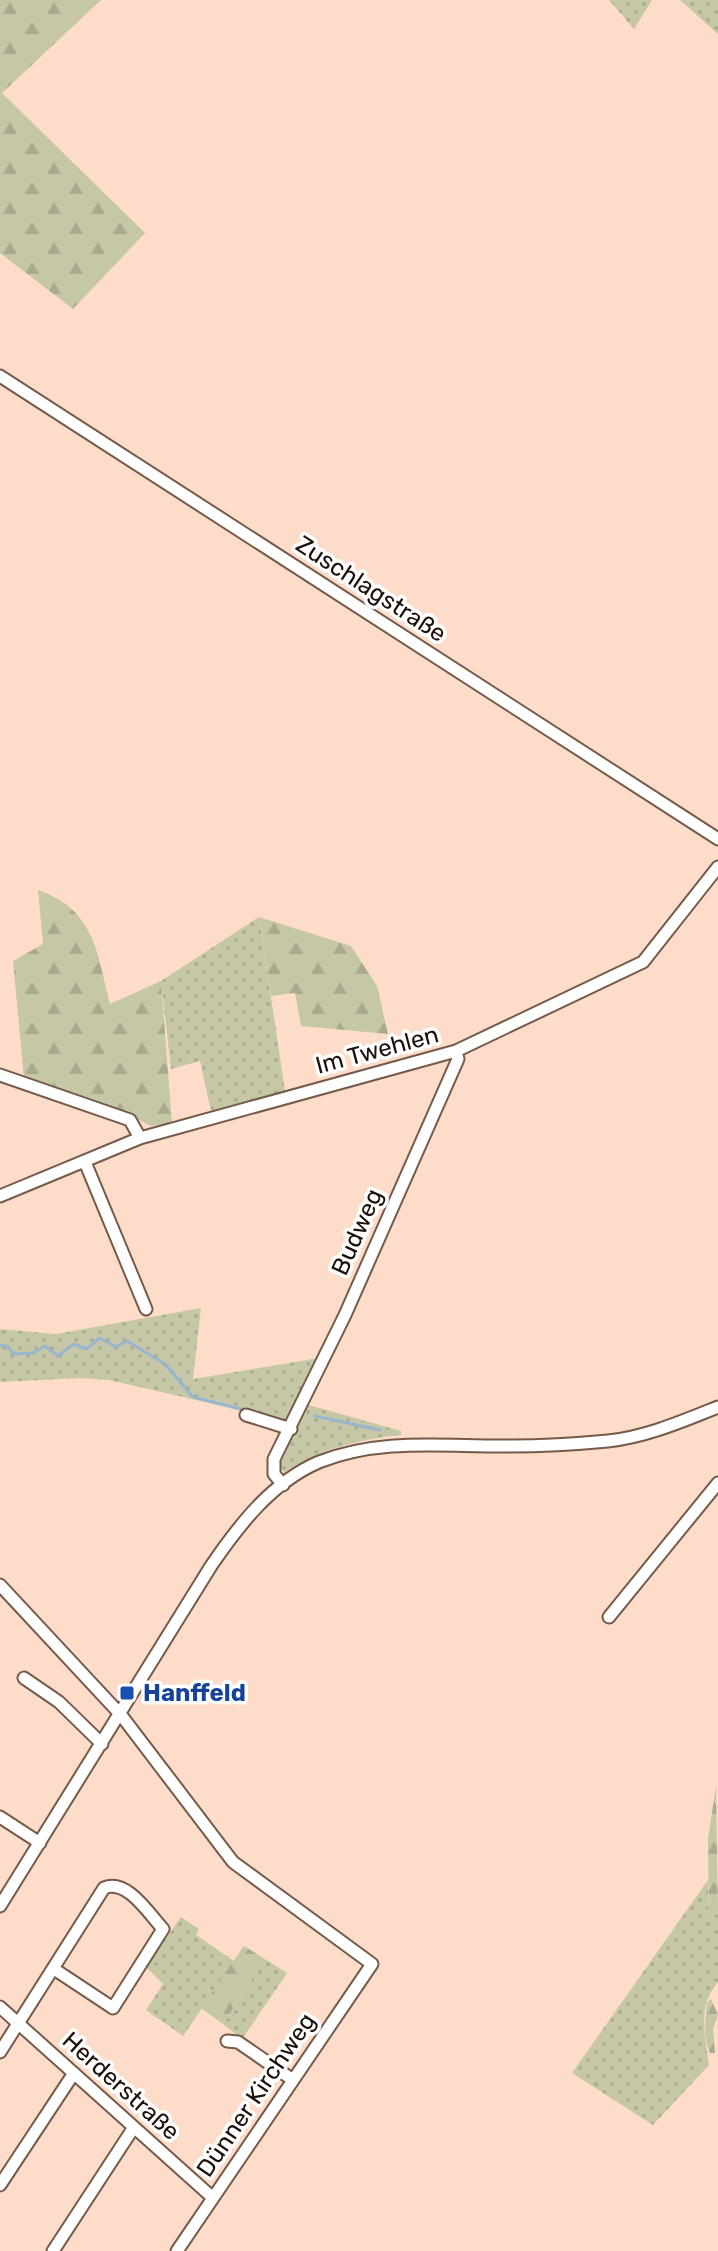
<svg xmlns="http://www.w3.org/2000/svg" width="718" height="2251" viewBox="0 0 718 2251" font-family="Rubik,sans-serif">
<style>
.grass{fill:url(#grass-dots)}
.forest{fill:url(#forest-firs)}
.lines{fill:none;stroke-linecap:round;stroke-linejoin:round}
.stream{stroke:#99b6cf;stroke-width:3}
.minor-casing{stroke:#755a4a;stroke-width:15}
.minor{stroke:#fff;stroke-width:11}
.transit-dot{fill:#1a4fb4;stroke:#fff;stroke-width:3}
.labels{text-anchor:middle;stroke-width:7;stroke-linejoin:round;paint-order:stroke}
.street-label{font-size:24px;fill:#1b100a;stroke:#fff}
.transit-label{font-size:24px;font-weight:bold;fill:#164399;stroke:#fff;text-anchor:start}
</style>
<defs>
<pattern id="grass-dots" width="8" height="8" patternUnits="userSpaceOnUse" patternTransform="scale(2)"><rect width="8" height="8" fill="#c5c7a7"/><path d="M2 2h.1M6 6h.1" fill="none" stroke="#a9aa8e" stroke-width="1.8" stroke-linecap="round"/></pattern>
<pattern id="forest-firs" width="22" height="20" patternUnits="userSpaceOnUse" patternTransform="scale(2)"><rect width="22" height="20" fill="#c5c7a7"/><path d="M5 1l3.5 6h-7zM16 11l3.5 6h-7z" fill="#a9aa8e"/></pattern>
</defs>
<rect width="100%" height="100%" fill="#fdddca"/>
<path class="grass" d="M609,0H652L634,29Z
M680,0H718V34Z
M259,917L285,1091L211,1111L200,1061L171,1069L161,981Z
M201,1308L193,1379L319,1358L287,1421L109,1380L81,1378L0,1382V1329L56,1334Z
M309,1405L401,1431V1435C358,1439 320,1450 284,1472L279,1466Z
M708,1880L709,1922L718,1912V1982C697,2006 705,2035 709,2065L653,2125L572,2073Z
M181,1917L199,1929L196,1935L234,1961L183,2036L146,2010L163,1984L146,1967Z
M265,1959L287,1973L242,2039L223,2024Z"/>
<path class="forest" d="M0,0H101L2,93L145,233L73,309L0,253Z
M38,890C95,910 97,952 110,1004L161,981L172,1123L151,1126L128,1114L24,1078L13,961L43,944Z
M259,917L351,946L377,986L388,1034L301,1026L295,993L271,996Z
M716,1786L718,1912L709,1922L708,1839Z
M244,1946L265,1959L223,2024L201,2008Z
M711,1999L718,2015L713,2029L715,2053H710C703,2038 705,2020 707,2003Z"/>
<g class="lines">
<path class="stream" d="M0,1345L8,1347L14,1354L33,1353L45,1346L58,1356L74,1344L86,1349L100,1338L116,1347L127,1341L165,1364L193,1397L248,1411
M263,1415L283,1420
M315,1416L380,1430"/>
<defs>
<path id="minor" d="M0,376L718,839
M0,1075L130,1120L140,1138
M85,1162L146,1309
M0,1196L140,1138L456,1051L643,962L718,867
M246,1415L291,1429
M283,1485L274,1474V1459L345,1315L458,1059L456,1051
M0,1585L121,1715L233,1862L372,1964L177,2251
M609,1617L718,1483
M24,1678L59,1702L102,1744
M0,1817L40,1843
M0,1906L211,1566C239,1525 272,1482 319,1462C382,1437 446,1447 511,1446C543,1446 576,1444 608,1441C646,1437 683,1421 718,1407
M0,2007L213,2198
M227,2041L238,2042L293,2080
M0,2052L104,1888C127,1878 149,1914 163,1929L113,2008L54,1969
M0,2185L74,2073
M53,2251L134,2127"/>
</defs>
<use href="#minor" class="minor-casing"/>
<use href="#minor" class="minor"/>
</g>
<rect class="transit-dot" x="119" y="1685" width="16" height="16" rx="4"/>
<g class="labels">
<g class="street-label">
<text transform="translate(371 589) rotate(33)" y="8">Zuschlagstraße</text>
<text transform="translate(377 1050) rotate(-15)" y="8">Im Twehlen</text>
<text transform="translate(357 1232) rotate(-66)" y="8">Budweg</text>
<text transform="translate(121 2086) rotate(42)" y="8">Herderstraße</text>
<text transform="translate(256 2095) rotate(-56)" y="8">Dünner Kirchweg</text>
</g>
<g class="transit-label">
<text x="143" y="1701">Hanffeld</text>
</g>
</g>
</svg>
